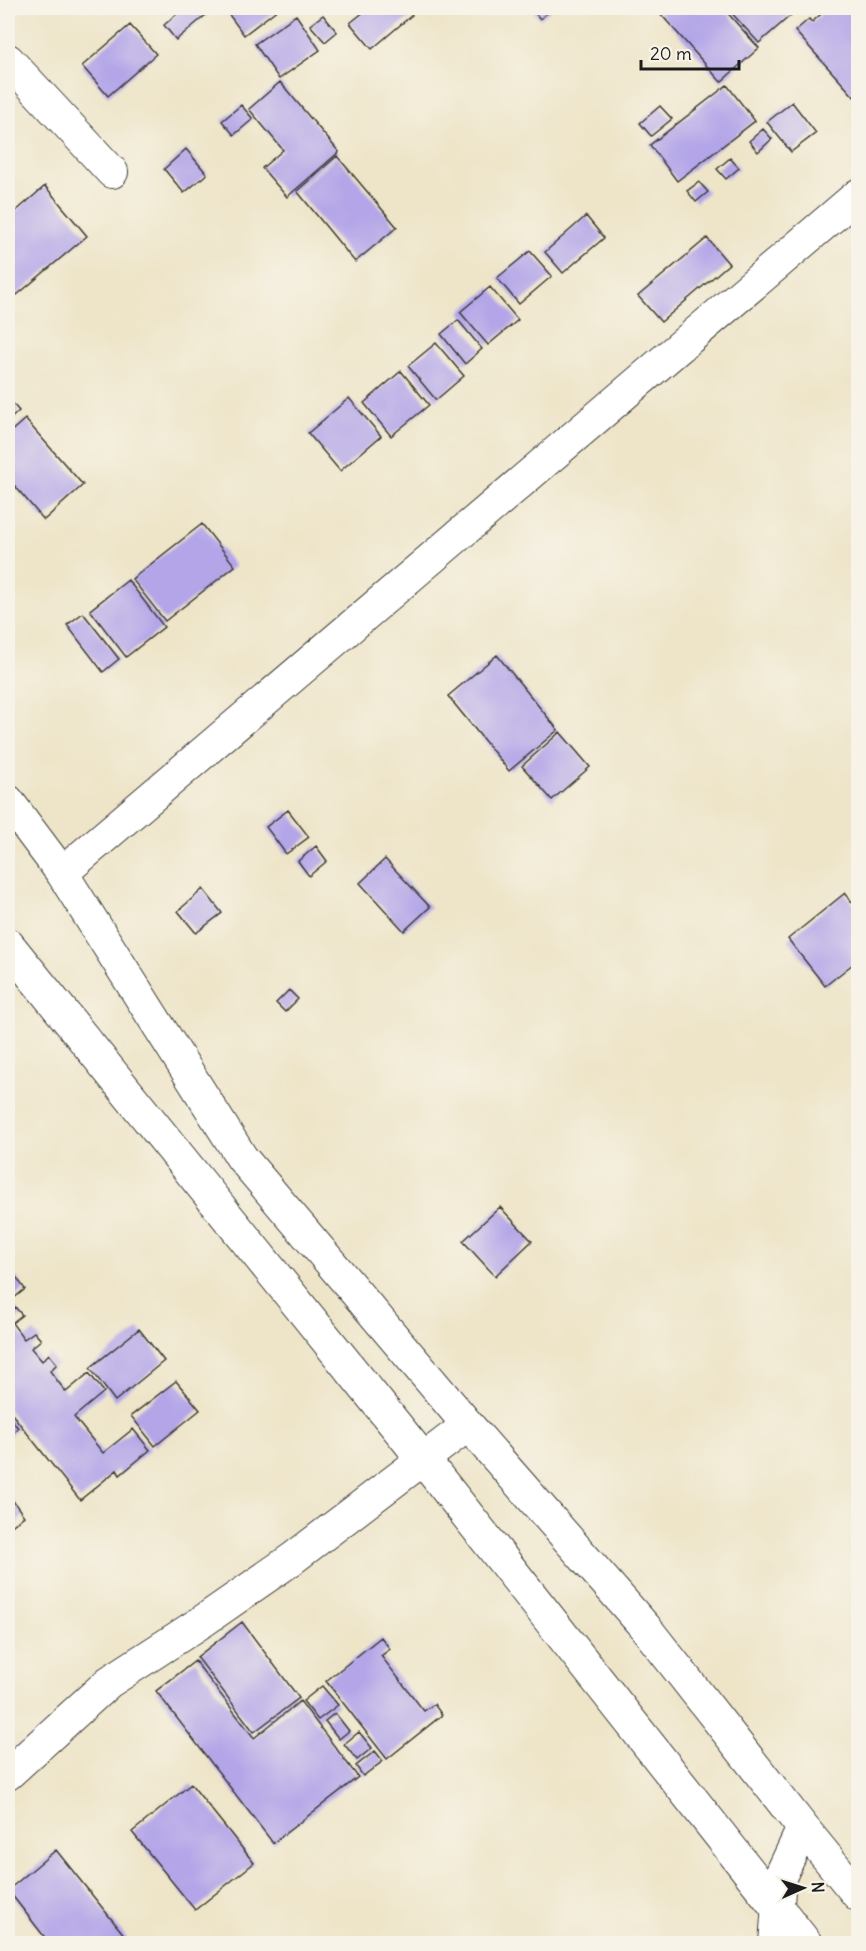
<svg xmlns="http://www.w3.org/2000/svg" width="866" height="1951" viewBox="0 0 866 1951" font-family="Delius,sans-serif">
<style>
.building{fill:#b3a5e8}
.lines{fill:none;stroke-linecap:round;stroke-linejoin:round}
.street-casing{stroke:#3c3a36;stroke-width:34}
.primary-casing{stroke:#3c3a36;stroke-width:35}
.street{stroke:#fff;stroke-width:32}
.primary{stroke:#fff;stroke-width:33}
</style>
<rect width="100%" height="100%" fill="#f7f3e8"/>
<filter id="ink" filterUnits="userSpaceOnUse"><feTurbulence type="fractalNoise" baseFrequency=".0167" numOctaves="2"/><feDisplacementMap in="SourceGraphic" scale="12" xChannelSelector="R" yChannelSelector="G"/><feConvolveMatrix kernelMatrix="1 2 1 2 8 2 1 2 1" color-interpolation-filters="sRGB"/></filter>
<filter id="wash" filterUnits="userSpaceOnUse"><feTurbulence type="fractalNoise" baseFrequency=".008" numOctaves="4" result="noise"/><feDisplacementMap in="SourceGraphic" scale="24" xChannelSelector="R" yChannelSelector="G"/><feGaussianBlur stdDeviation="1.35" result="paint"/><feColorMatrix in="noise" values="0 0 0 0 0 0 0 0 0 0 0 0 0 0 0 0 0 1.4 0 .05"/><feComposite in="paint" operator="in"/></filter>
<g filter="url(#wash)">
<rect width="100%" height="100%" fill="#eee5c9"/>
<g id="blocks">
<path class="building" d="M184,8H211L213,9L176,40L164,25Z
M224,8H276L278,9L244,35Z
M369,8H406L412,15L372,49L350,23Z
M531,8H553L540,19Z
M662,8H723L759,48L721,82L658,11Z
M727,8H799L759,43Z
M828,8H858V53L852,58L858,65V101L795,31L809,19L812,22Z
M296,15L320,50L279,79L255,44Z
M323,15L337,32L325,42L310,25Z
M130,25L156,54L108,96L82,66Z
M280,82L339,152L287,197L262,168L283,150L249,109Z
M727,85L755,121L677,181L650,145Z
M792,102L816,133L791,152L767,122Z
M241,105L253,119L234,135L222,121Z
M660,106L672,119L651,136L640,123Z
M763,129L772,139L758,152L749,141Z
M186,149L207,174L184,193L164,169Z
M337,156L397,227L355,262L297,191Z
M730,158L739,168L726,179L717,169Z
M699,182L708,192L696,202L687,191Z
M45,186L87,236L17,295L8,284V218Z
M586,216L604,238L563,273L545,252Z
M707,238L729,264L661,322L638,296Z
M530,251L552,276L519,304L497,278Z
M490,287L518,320L488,345L460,312Z
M458,320L482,349L465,364L441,334Z
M436,343L464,376L436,400L408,366Z
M401,371L429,405L391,436L364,403Z
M8,398L19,411L8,421Z
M349,398L381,436L340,471L308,433Z
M25,419L83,485L44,520L8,478V434Z
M202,524L235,566L165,621L132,579Z
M128,580L164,627L126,657L90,610Z
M83,613L119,659L103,672L67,625Z
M497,655L558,730L509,771L448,696Z
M560,732L590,767L552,800L522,766Z
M288,810L309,837L286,854L266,827Z
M316,846L327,861L309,876L298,861Z
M385,859L430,907L404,931L360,883Z
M203,889L222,913L196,933L178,911Z
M845,893L858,910V960L825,986L788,939Z
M289,990L298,999L285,1012L276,1003Z
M500,1207L532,1241L495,1276L463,1241Z
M8,1266L25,1289L8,1303Z
M15,1307L22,1315L12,1323L24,1339L34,1332L41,1340L31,1348L42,1361L49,1354L57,1364L50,1371L66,1392L89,1373L104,1392L74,1417L103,1453L133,1429L150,1450L120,1475L117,1470L80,1500L8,1409V1313Z
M139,1329L164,1361L115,1401L90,1368Z
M176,1381L200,1410L155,1446L131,1416Z
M8,1415L18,1428L8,1437Z
M8,1494L24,1516L8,1529Z
M242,1622L299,1698L254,1732L197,1657Z
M381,1637L390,1649L381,1656L424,1711L434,1704L442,1715L387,1759L326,1681Z
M195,1661L254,1738L300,1701L358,1777L273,1843L156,1691Z
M322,1686L338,1705L318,1720L303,1701Z
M335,1713L349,1731L339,1739L325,1721Z
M359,1732L372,1748L357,1760L344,1744Z
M375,1751L383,1761L363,1776L356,1766Z
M191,1784L254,1863L195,1910L132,1832Z
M56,1850L129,1941L126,1944H50L8,1890Z"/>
</g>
</g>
<g filter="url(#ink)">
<use href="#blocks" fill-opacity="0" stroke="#3c3a36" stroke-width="1.5"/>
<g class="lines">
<defs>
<path id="street" d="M8,60L112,172
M8,801L62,873L242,1158L468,1425L645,1627L803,1828L858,1895
M62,873L858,195
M8,1774L109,1682L203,1621L292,1559L468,1425
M775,1944L780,1877L803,1828"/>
<path id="primary" d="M8,945L423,1459L806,1944"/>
</defs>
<use href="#street" class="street-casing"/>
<use href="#primary" class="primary-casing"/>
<use href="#street" class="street"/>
<use href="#primary" class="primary"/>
</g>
</g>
<rect width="866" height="1951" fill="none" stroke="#f7f3e8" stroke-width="30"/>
<g transform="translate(803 1888) rotate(87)" stroke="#f7f3e8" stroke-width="4.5" paint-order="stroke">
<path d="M0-4.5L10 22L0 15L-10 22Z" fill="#1c1c1c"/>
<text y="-9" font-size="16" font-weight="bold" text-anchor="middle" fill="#1c1c1c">N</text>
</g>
<path d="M641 60v9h98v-9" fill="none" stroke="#1c1c1c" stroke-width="3"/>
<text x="650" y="60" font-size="18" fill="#1c1c1c" stroke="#f7f3e8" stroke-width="4.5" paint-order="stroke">20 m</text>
</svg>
